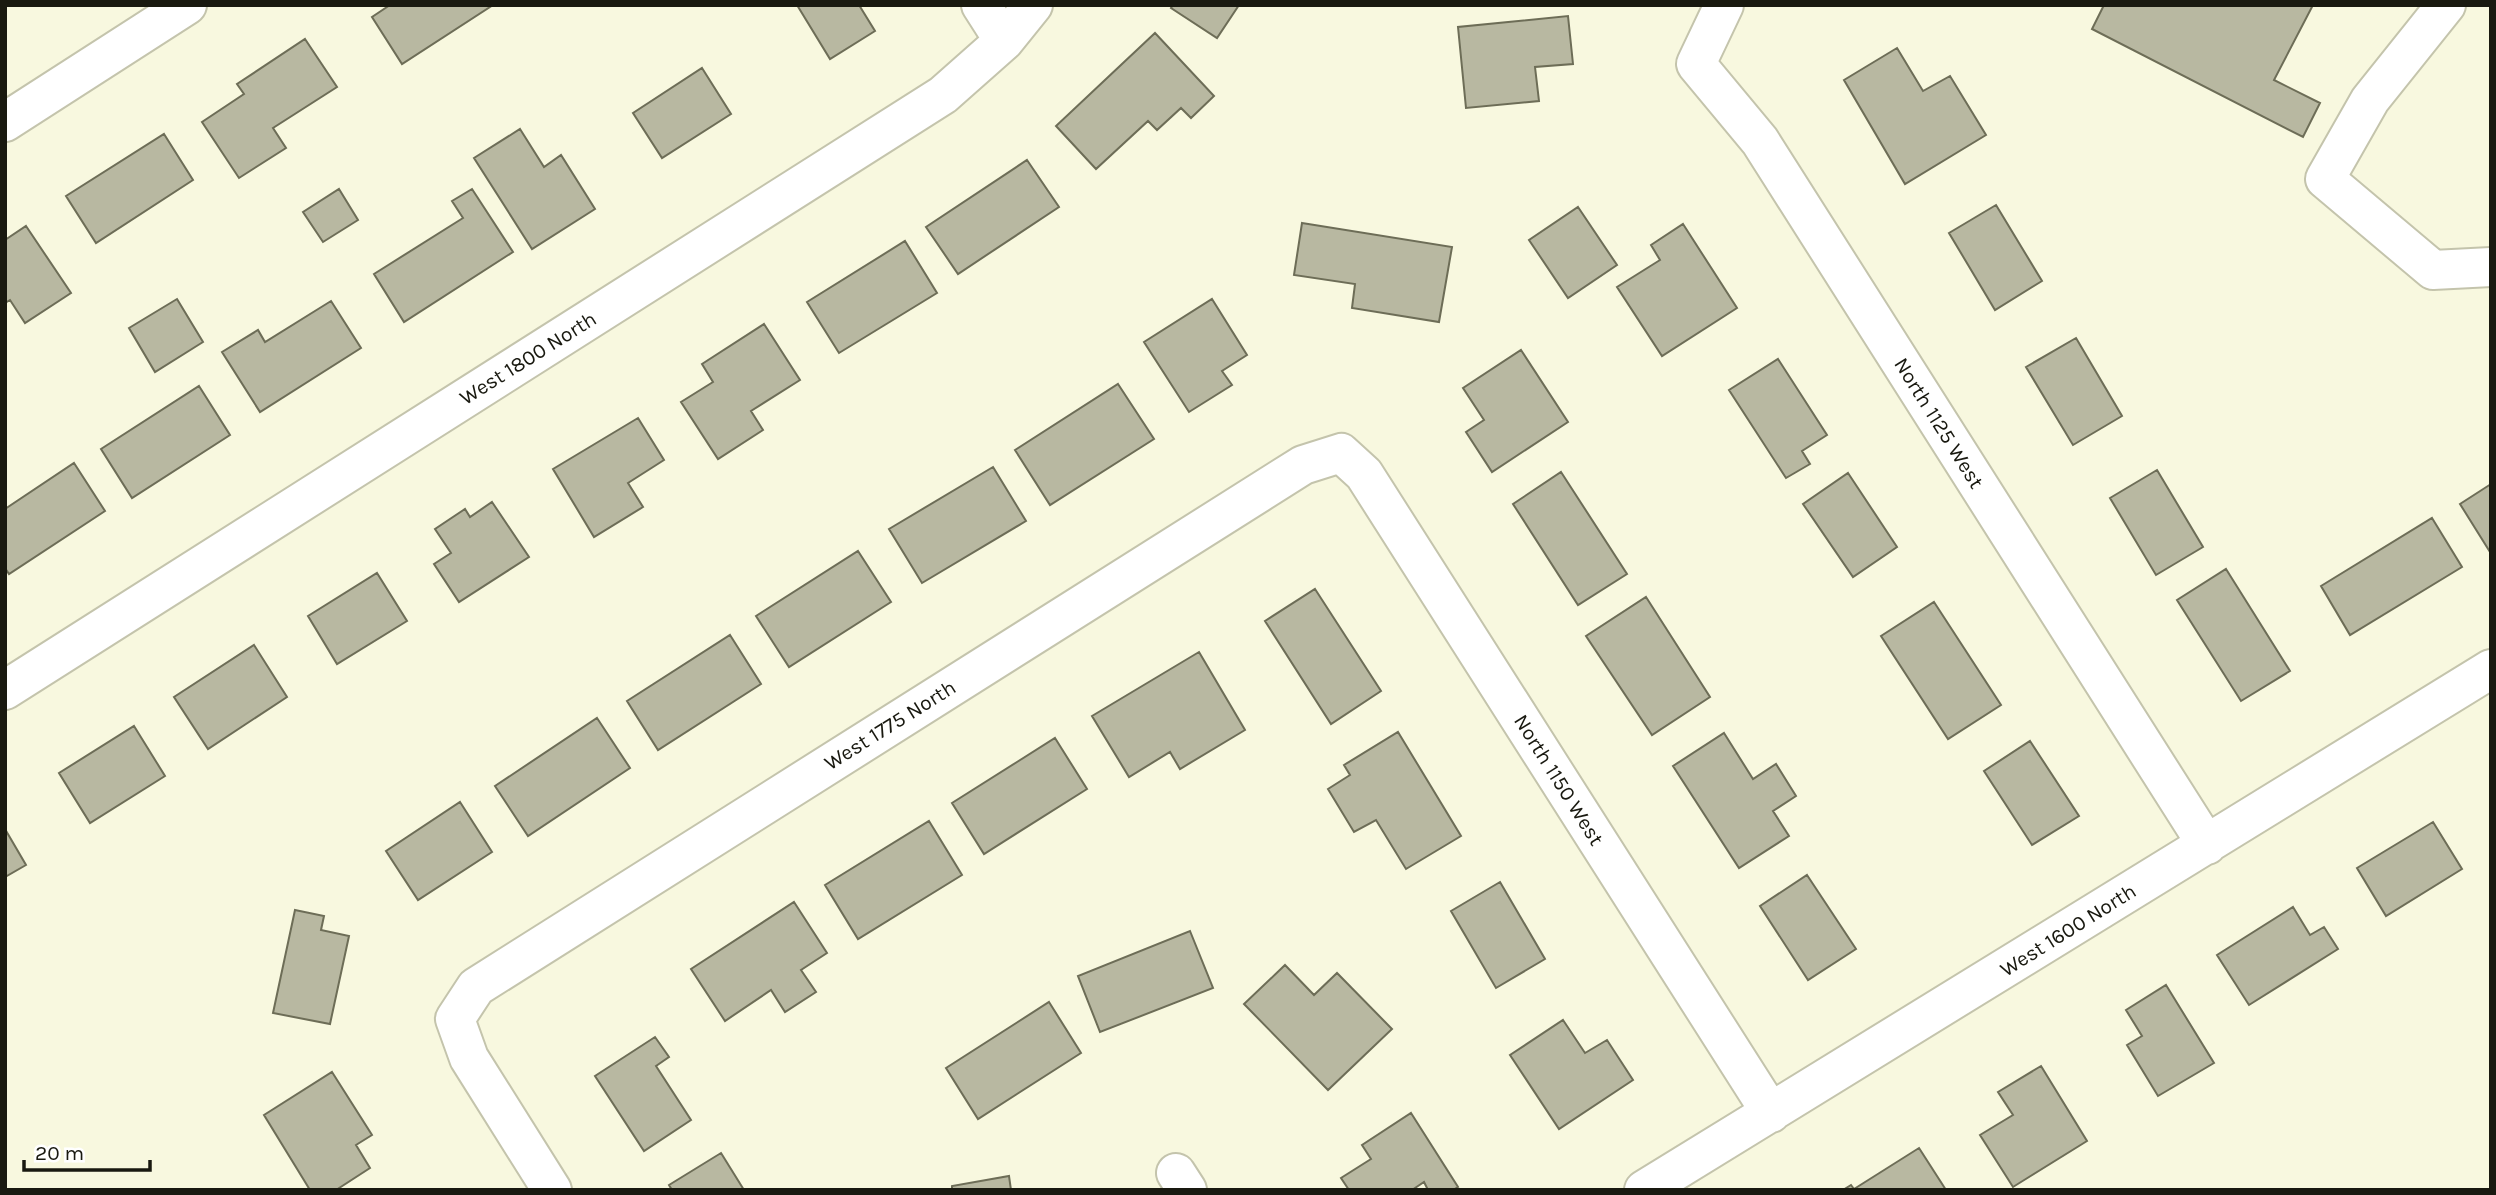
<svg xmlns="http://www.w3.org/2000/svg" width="2496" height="1195" viewBox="0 0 2496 1195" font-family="Karla,sans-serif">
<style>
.building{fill:#b8b8a1;stroke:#6d6d57;stroke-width:2}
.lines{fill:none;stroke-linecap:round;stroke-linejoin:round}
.minor-casing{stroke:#c4c4ac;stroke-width:42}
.minor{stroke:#fff;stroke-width:38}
.labels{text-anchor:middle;stroke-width:5;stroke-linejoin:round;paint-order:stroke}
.street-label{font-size:21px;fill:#191910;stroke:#fff}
</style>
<rect width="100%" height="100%" fill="#f8f8df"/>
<path class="building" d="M390,5H493L402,64L372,17Z
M797,5H859L875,31L830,59Z
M1173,5H1239L1217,38L1171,8Z
M2104,5H2313L2274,80L2320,103L2303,137L2092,29Z
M1568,16L1573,64L1535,67L1539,101L1466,108L1458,27Z
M1155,33L1214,96L1191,118L1181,108L1157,130L1148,121L1096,169L1056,126Z
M305,39L337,87L273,128L286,148L239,178L202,122L244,94L237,84Z
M1897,48L1923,91L1950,76L1986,135L1905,184L1844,80Z
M702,68L731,114L662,158L633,113Z
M520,129L544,167L561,155L595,209L532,249L474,158Z
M164,134L193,180L96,243L66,196Z
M1027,160L1059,207L958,274L926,227Z
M339,189L358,220L323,242L303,212Z
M472,189L513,252L404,322L374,274L463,218L452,201Z
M1996,205L2042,281L1995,310L1949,233Z
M1578,207L1617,265L1568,298L1529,240Z
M1302,223L1452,247L1439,322L1352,308L1355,284L1294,275Z
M1683,224L1737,308L1662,356L1617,287L1660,260L1651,245Z
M26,226L71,293L25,323L10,300L5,303V240Z
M905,241L937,293L839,353L807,302Z
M177,299L203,342L155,372L129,328Z
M1212,299L1247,355L1222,371L1232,385L1189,412L1144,342Z
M331,301L361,348L260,412L222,352L258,330L265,342Z
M764,324L800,380L751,411L763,430L718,459L681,402L713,382L702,364Z
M2076,338L2122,416L2073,445L2026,367Z
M1521,350L1568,422L1492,472L1466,432L1484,420L1463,388Z
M1778,359L1827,435L1802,451L1810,464L1786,478L1729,390Z
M1118,384L1154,439L1050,505L1015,450Z
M199,386L230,435L132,498L101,449Z
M638,418L664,460L628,483L643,507L594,537L553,469Z
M74,463L105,511L9,574L5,568V509Z
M993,467L1026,521L922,583L889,529Z
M2157,470L2203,547L2156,575L2110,498Z
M1561,472L1627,574L1578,605L1513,504Z
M1848,473L1897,547L1853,577L1803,504Z
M2491,484V552H2490L2460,504Z
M492,502L529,557L459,602L434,564L451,553L435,529L465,509L470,517Z
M2432,518L2462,567L2350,635L2321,586Z
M858,551L891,602L789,667L756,616Z
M2226,569L2290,671L2241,701L2177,600Z
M377,573L407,621L337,664L308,616Z
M1315,589L1381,691L1331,724L1265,621Z
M1646,597L1710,697L1652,735L1586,636Z
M1934,602L2001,705L1948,739L1881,636Z
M730,635L761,684L658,750L627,701Z
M254,645L287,697L208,749L174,697Z
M1199,652L1245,730L1180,769L1170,752L1129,777L1092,716Z
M597,718L630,768L528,836L495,786Z
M134,726L165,776L90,823L59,773Z
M1398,732L1461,836L1406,869L1376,820L1354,832L1328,789L1350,775L1344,765Z
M1724,733L1753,779L1776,764L1796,796L1773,811L1789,836L1739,868L1673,766Z
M1055,738L1087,789L984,854L952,803Z
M2030,741L2079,816L2032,845L1984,771Z
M460,802L492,852L418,900L386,851Z
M929,821L962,875L858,939L825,885Z
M2433,822L2462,869L2386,916L2357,868Z
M5,829L26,865L5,877Z
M1807,875L1856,949L1808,980L1760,906Z
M1500,882L1545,959L1496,988L1451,911Z
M794,902L827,953L801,970L816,992L785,1012L771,990L725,1021L691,969Z
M2293,907L2310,935L2324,927L2338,949L2249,1005L2217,955Z
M295,910L324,916L321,930L349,936L330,1024L273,1013Z
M1190,931L1213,988L1100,1032L1078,976Z
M1285,965L1314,995L1337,973L1392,1029L1328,1090L1244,1004Z
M2166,985L2214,1063L2158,1096L2127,1045L2142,1036L2126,1010Z
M1049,1002L1081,1053L978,1119L946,1068Z
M1563,1020L1585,1053L1607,1040L1633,1080L1559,1129L1510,1055Z
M655,1037L669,1057L656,1066L691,1120L644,1151L595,1076Z
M2041,1066L2087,1141L2013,1187L1980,1135L2013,1115L1998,1092Z
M332,1072L372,1135L356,1145L370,1168L336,1190H310L264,1115Z
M1411,1113L1458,1187L1453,1190H1428L1424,1182L1412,1190H1349L1341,1178L1371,1159L1362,1145Z
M1919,1148L1946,1190H1843L1851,1185L1854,1189Z
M721,1153L744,1190H672L669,1185Z
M1009,1176L1011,1190H952V1186Z"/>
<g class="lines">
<defs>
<path id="minor" d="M981,5L1004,41
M1724,5L1696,64L1760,141L2207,845
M2446,5L2370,100L2325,179L2433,270L2491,267
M5,122L187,5
M5,690L943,95L1004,41L1033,5
M1176,1173L1187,1190
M552,1190L469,1058L455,1019L476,987L1303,465L1341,453L1364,474L1771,1113
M1644,1190L2491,669"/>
</defs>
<use href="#minor" class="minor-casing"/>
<use href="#minor" class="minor"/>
</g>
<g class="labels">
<g class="street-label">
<text transform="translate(528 358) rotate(-32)" y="7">West 1800 North</text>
<text transform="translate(1939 423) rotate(58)" y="7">North 1125 West</text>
<text transform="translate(890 725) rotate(-32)" y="7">West 1775 North</text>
<text transform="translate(1559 780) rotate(58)" y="7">North 1150 West</text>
<text transform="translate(2068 930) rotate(-32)" y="7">West 1600 North</text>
</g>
</g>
<rect width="2496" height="1195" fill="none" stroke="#191910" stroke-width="14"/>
<path d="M24 1160v10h126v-10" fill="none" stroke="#191910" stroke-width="3.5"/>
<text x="35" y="1160" font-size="21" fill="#191910" stroke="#ffffff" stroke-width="5" paint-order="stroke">20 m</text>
</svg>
